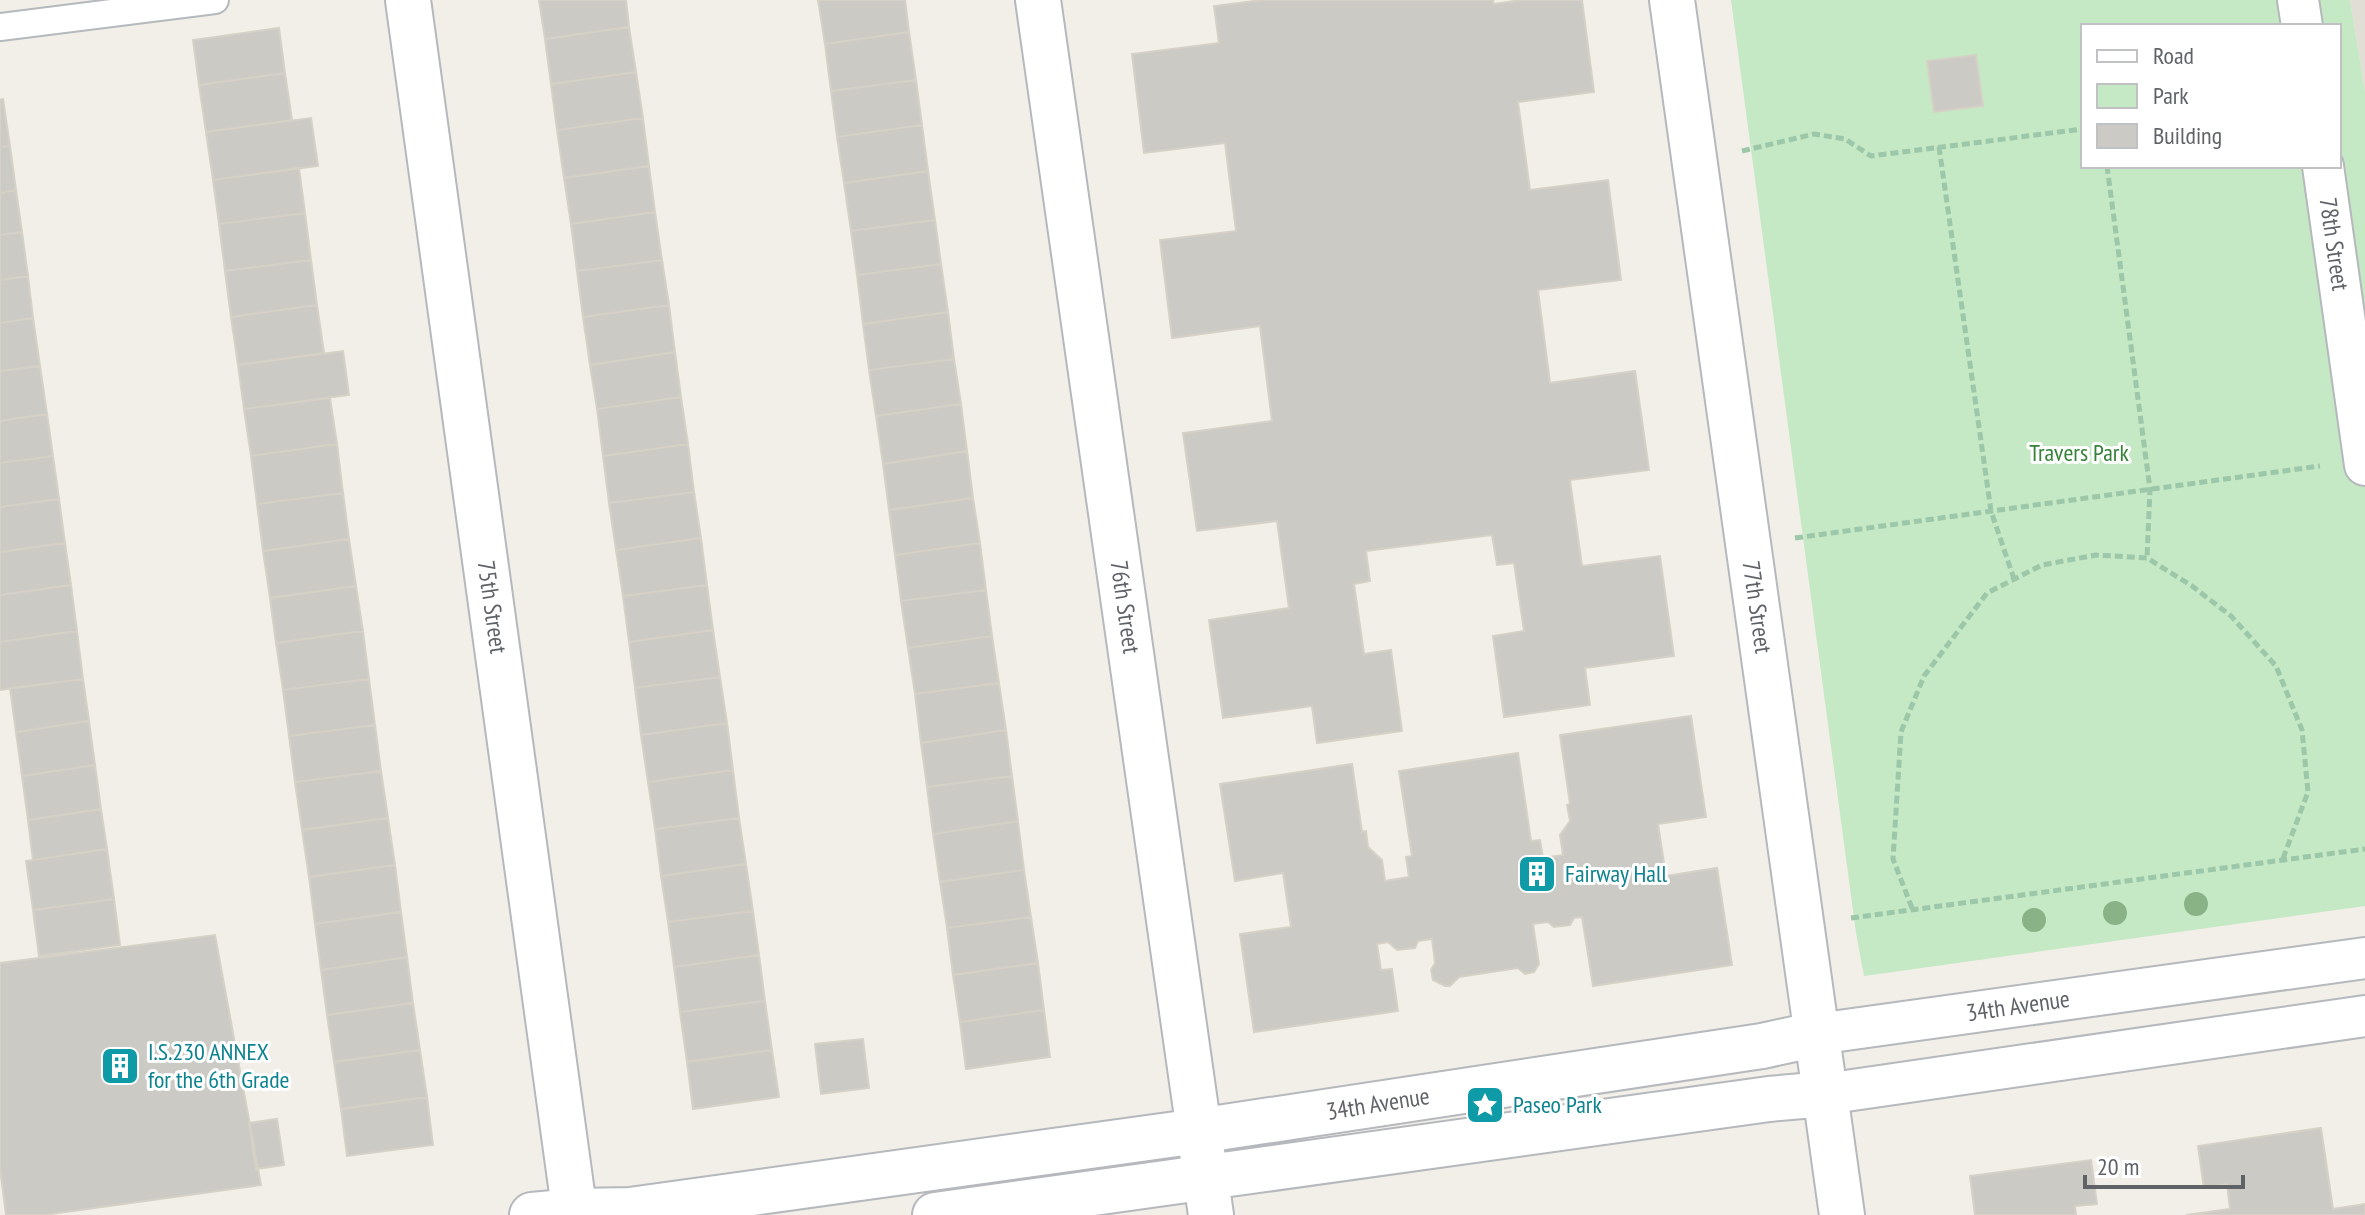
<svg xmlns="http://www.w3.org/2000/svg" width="2365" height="1215" viewBox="0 0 2365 1215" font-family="'PT Sans Narrow',sans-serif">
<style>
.education{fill:#e1ded6}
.green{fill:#c5e8c5;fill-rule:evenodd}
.building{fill:#cccac5;stroke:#d6d1c6;stroke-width:2}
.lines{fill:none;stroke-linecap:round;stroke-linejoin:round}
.service-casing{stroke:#b5b8bc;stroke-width:30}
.pedestrian-casing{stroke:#b5b8bc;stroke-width:44}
.minor-casing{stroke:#b5b8bc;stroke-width:48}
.path{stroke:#9cc7a9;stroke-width:5;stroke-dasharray:8 4;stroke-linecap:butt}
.service{stroke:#fff;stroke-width:26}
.pedestrian{stroke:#fff;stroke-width:40}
.minor{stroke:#fff;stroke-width:44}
.tree{fill:#89b387}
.labels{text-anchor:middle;stroke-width:6;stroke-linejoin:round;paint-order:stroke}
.street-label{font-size:24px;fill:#5f6368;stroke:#fff}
.park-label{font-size:24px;fill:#348238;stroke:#fff}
.culture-label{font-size:24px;fill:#0d838f;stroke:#fff;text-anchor:start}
</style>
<rect width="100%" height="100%" fill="#f1efe8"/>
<path class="education" d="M2350,0H2365V91Z"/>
<path class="green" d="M1731,0H2350L2365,91V906L1864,976L1856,933ZM2083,26H2339V166H2083Z"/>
<path class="building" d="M539,0H626L629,27L545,39Z
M818,0H905L909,32L825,44Z
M1262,0H1493L1494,4L1521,0H1582L1594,92L1518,102L1530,190L1608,180L1621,280L1538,290L1550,383L1635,371L1649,470L1570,480L1582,566L1660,556L1674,656L1585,668L1590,705L1504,717L1493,636L1524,631L1514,563L1497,565L1492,535L1366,551L1370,581L1354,584L1364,654L1391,650L1402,731L1317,743L1312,706L1223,718L1209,620L1289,608L1277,521L1197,531L1183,433L1272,421L1260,326L1172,338L1160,240L1236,231L1225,143L1144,153L1132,54L1219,43L1214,6Z
M629,27L636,72L551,84L545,39Z
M279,28L285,73L199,85L193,40Z
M909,32L916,80L831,91L825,44Z
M1976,55L1983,106L1934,112L1927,61Z
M636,72L643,118L557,130L551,84Z
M285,73L292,120L206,132L199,85Z
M916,80L922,125L837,137L831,91Z
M3,99L10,146L0,147V100Z
M311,118L318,166L213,180L206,132Z
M643,118L649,166L564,178L557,130Z
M922,125L928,171L844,183L837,137Z
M10,146L16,190L0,193V147Z
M649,166L655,212L571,224L564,178Z
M299,168L305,213L219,224L213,180Z
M928,171L935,220L851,231L844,183Z
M16,190L22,232L0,235V193Z
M655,212L662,260L577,271L571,224Z
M305,213L311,260L225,271L219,224Z
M935,220L941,264L857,275L851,231Z
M22,232L28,276L0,280V235Z
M311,260L317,305L231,317L225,271Z
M662,260L669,305L583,317L577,271Z
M941,264L948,312L863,324L857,275Z
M28,276L33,318L0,323V280Z
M317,305L324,353L238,365L231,317Z
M669,305L675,352L590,365L583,317Z
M948,312L954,359L869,370L863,324Z
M33,318L40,366L0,371V323Z
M343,351L349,395L244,409L238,365Z
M675,352L681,397L597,409L590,365Z
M954,359L961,404L876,416L869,370Z
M40,366L47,414L0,421V371Z
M681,397L688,444L603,456L597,409Z
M330,398L337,444L251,456L244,409Z
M961,404L967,451L883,464L876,416Z
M47,414L53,456L0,463V421Z
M337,444L343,493L257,504L251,456Z
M688,444L694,492L609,503L603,456Z
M967,451L973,498L889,510L883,464Z
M53,456L59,499L0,507V463Z
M694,492L701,538L616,550L609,503Z
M343,493L349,539L263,551L257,504Z
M973,498L980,543L895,555L889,510Z
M59,499L65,543L0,552V507Z
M701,538L707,585L623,596L616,550Z
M349,539L356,586L270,598L263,551Z
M65,543L71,585L0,595V552Z
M980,543L986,590L901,601L895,555Z
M71,585L77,631L0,642V595Z
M707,585L713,630L629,642L623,596Z
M356,586L363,631L276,643L270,598Z
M986,590L992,636L908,648L901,601Z
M713,630L720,677L635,688L629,642Z
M77,631L83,679L0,690V642Z
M363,631L369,679L283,690L276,643Z
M992,636L999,683L915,694L908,648Z
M720,677L727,723L641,735L635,688Z
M83,679L89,721L16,732L10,688Z
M369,679L375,725L289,736L283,690Z
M999,683L1006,730L921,743L915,694Z
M1691,716L1706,817L1658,824L1666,876L1717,868L1732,965L1593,986L1582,917L1574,918L1570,925L1554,927L1548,922L1533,924L1539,964L1534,972L1525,974L1518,968L1459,977L1450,986H1445L1433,980L1431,970L1435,963L1432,939L1418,941L1415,948L1397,950L1388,942L1377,944L1381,970L1392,969L1398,1011L1254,1032L1240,934L1291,927L1283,873L1235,881L1220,784L1352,764L1362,832L1366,831L1368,847L1382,860L1385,881L1409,877L1406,857L1412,856L1399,771L1518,753L1531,841L1540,840L1543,858L1563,855L1560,835L1570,821L1567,805L1570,804L1560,735Z
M89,721L95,765L22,776L16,732Z
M727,723L733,770L648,782L641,735Z
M375,725L381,771L295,782L289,736Z
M1006,730L1012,776L927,787L921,743Z
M95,765L101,809L28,820L22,776Z
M733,770L739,818L655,829L648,782Z
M381,771L388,818L302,830L295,782Z
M1012,776L1018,821L933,834L927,787Z
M101,809L107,849L33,860L28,820Z
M388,818L395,865L309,877L302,830Z
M739,818L746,864L661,876L655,829Z
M1018,821L1024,870L940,882L933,834Z
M107,849L114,899L33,910L26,861Z
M746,864L753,911L668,922L661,876Z
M395,865L401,912L315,924L309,877Z
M1024,870L1031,917L947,928L940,882Z
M114,899L120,945L39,956L33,910Z
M753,911L759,955L674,967L668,922Z
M401,912L407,957L321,970L315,924Z
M1031,917L1038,963L953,975L947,928Z
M215,935L261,1185L44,1215H6L0,1168V963Z
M759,955L765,1001L680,1012L674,967Z
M407,957L413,1003L327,1015L321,970Z
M1038,963L1044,1010L960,1022L953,975Z
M765,1001L772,1050L687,1062L680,1012Z
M413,1003L420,1050L334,1062L327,1015Z
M1044,1010L1050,1057L966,1069L960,1022Z
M863,1039L869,1088L821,1094L815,1044Z
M420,1050L427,1097L341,1109L334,1062Z
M772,1050L779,1097L693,1109L687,1062Z
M427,1097L433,1145L347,1156L341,1109Z
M277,1119L284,1165L256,1169L249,1123Z
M2321,1128L2333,1209L2365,1204V1215H2186L2230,1209L2227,1184L2204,1188L2198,1146Z
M2091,1160L2097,1204L2075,1206L2076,1215H1975L1970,1176Z"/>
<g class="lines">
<defs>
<path id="service" d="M0,27L215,0"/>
<path id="pedestrian" d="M2298,0L2302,26
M2323,166L2365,465
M1817,1034L2365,958
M1825,1094L2365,1016"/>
<path id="minor" d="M408,0L575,1215
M1038,0L1211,1215
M1672,0L1842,1215
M532,1215L575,1211L630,1210L1198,1131L1762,1046L1817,1034
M935,1215L1769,1099L1825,1094"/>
</defs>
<use href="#service" class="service-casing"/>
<use href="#pedestrian" class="pedestrian-casing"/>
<use href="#minor" class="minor-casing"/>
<path class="path" d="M1939,147L1991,511L2014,579
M1742,151L1814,134L1845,139L1871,156L2083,129
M2107,166L2150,489L2147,558
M1795,538L2320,466
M1912,908L1893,859L1901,732L1924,676L1987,593L2042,565L2096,555L2147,558L2192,586L2231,616L2276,666L2302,730L2308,792L2282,861
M1851,918L2365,849"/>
<use href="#service" class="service"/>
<use href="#pedestrian" class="pedestrian"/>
<use href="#minor" class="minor"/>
</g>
<g class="tree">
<circle cx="2196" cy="904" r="12"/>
<circle cx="2115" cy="913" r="12"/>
<circle cx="2034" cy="920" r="12"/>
</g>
<defs>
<symbol id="building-square" viewBox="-11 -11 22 22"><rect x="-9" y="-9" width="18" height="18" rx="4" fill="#0f9aa8" stroke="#fff"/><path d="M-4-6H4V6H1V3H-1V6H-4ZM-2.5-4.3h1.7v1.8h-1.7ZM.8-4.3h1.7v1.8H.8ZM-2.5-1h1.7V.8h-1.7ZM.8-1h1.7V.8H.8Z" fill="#fff"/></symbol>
<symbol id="sight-square" viewBox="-11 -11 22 22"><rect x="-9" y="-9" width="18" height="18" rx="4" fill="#0f9aa8" stroke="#fff"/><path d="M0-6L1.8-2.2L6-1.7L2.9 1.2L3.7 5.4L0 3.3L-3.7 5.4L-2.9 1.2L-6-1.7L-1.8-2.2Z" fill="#fff"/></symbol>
</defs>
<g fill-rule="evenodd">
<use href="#building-square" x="1515" y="852" width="44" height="44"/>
<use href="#building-square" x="98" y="1044" width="44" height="44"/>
<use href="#sight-square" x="1463" y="1083" width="44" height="44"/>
</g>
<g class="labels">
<g class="street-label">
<text transform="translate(2334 244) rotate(82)" y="8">78th Street</text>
<text transform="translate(492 607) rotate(82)" y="8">75th Street</text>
<text transform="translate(1125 607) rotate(82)" y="8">76th Street</text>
<text transform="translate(1757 607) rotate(82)" y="8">77th Street</text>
<text transform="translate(2018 1006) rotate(-8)" y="8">34th Avenue</text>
<text transform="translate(1378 1104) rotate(-9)" y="8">34th Avenue</text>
</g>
<g class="park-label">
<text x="2079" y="461">Travers Park</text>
</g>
<g class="culture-label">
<text x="1565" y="882">Fairway Hall</text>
<text x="148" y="1060">I.S.230 ANNEX<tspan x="148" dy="28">for the 6th Grade</tspan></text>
<text x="1513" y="1113">Paseo Park</text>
</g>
</g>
<rect x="2081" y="24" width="260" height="144" fill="#ffffff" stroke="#bfc1c3" stroke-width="2"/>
<rect x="2097" y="50" width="40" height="12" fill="#ffffff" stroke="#bfc1c3" stroke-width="2"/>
<text x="2153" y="64" font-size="24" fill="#5f6368">Road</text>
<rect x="2097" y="84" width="40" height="24" fill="#c5e8c5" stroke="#bfc1c3" stroke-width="2"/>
<text x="2153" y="104" font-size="24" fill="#5f6368">Park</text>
<rect x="2097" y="124" width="40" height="24" fill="#cccac5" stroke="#bfc1c3" stroke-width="2"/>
<text x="2153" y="144" font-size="24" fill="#5f6368">Building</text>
<path d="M2085 1175v12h158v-12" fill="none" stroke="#5f6368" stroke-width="4"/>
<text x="2097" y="1175" font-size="24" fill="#5f6368" stroke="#ffffff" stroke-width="6" paint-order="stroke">20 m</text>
</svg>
